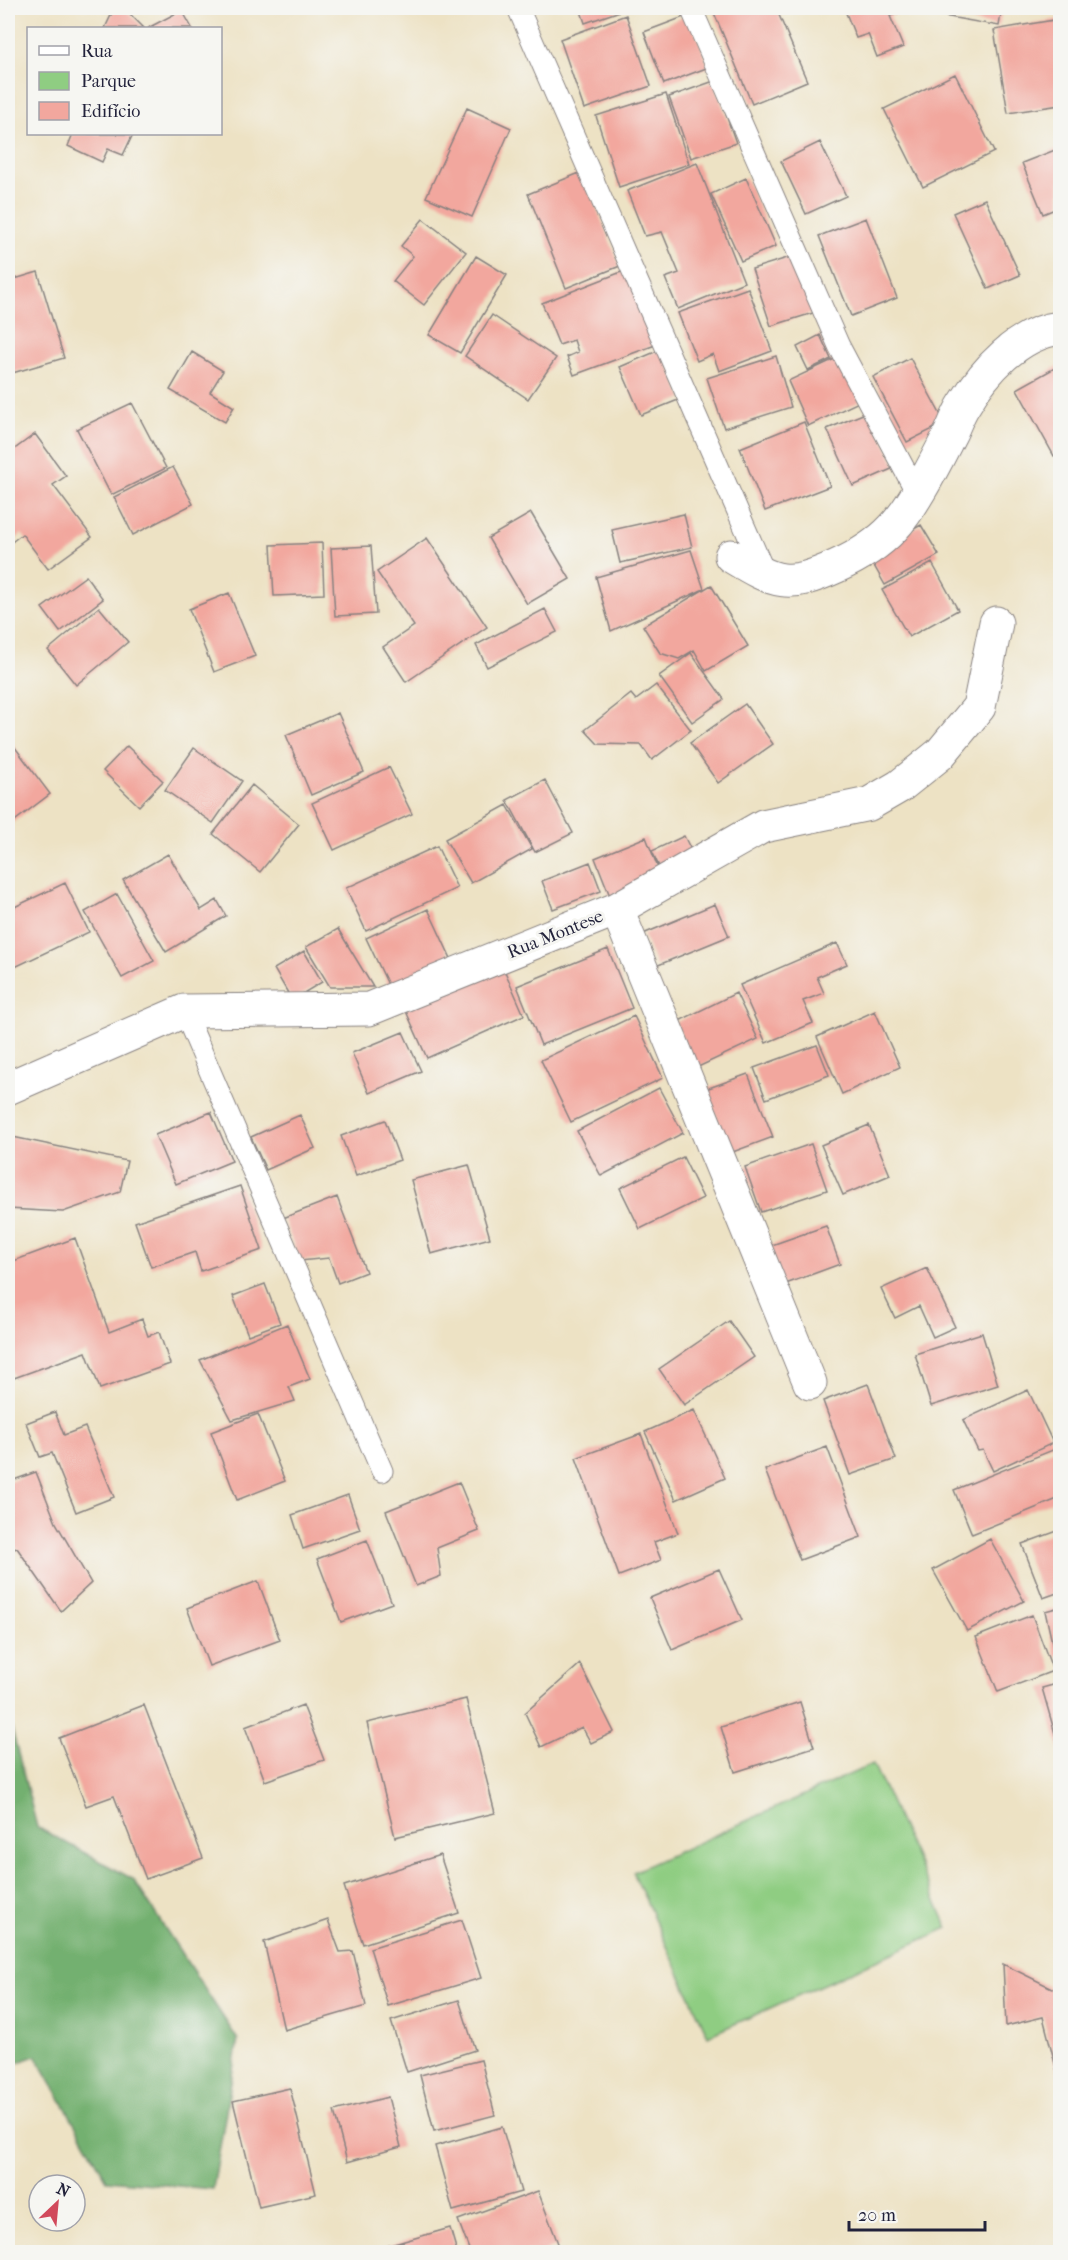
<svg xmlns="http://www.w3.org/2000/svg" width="1068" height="2260" viewBox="0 0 1068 2260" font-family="'IM FELL French Canon',serif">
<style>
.green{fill:#8fcd82;stroke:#58785e;stroke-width:1.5}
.forest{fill:#73b070;stroke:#4a6956;stroke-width:1.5}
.building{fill:#f2a79e}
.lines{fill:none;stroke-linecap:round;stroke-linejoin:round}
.service-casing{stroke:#888280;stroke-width:23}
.minor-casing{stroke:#888280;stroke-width:35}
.service{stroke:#fff;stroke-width:21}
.minor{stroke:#fff;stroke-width:33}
.labels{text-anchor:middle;stroke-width:6;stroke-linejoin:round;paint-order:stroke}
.street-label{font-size:18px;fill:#22223b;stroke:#f6f6f2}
</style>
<rect width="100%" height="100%" fill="#f6f6f2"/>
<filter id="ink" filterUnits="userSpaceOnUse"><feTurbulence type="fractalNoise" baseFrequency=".0167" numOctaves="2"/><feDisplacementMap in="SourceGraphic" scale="12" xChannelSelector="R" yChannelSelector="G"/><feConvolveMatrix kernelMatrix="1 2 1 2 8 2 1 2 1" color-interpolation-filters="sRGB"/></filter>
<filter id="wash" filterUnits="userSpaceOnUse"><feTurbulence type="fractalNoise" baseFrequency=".008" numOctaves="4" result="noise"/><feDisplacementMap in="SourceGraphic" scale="24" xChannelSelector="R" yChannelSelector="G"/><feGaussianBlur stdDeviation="1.35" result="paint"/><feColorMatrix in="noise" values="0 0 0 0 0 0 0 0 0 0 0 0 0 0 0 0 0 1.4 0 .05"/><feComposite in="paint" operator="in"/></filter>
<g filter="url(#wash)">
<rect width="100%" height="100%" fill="#ede2c4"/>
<path class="green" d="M873,1764L948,1928L708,2036L633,1872Z"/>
<path class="forest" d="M8,1714L37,1827L133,1879L238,2040L213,2189L107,2180L36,2056L8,2066Z"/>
<g id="blocks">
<path class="building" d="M121,8H124L144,28H105L114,9L120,11Z
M580,8H619L620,11L585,23Z
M712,8H776L807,81L752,104Z
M844,8H913L890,16L903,47L877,57L868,34L856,38Z
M931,8H1002L999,26L933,14Z
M182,10L192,28H148Z
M626,15L651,86L584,109L560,39Z
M689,15L709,67L664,84L644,32Z
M1060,19V105L1008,113L994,30Z
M955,74L994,152L923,187L884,109Z
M714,81L736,143L691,158L669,97Z
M666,94L689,164L619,187L596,116Z
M467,108L511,128L472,217L426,197Z
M69,134H133L123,155L108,149L102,162L68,146L72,136Z
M820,142L846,196L806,214L781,161Z
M1060,148V207L1043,214L1022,163Z
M697,163L744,282L678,309L665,278L679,273L662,232L645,236L627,191Z
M582,172L620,266L566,288L528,194Z
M746,178L776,246L741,261L711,194Z
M985,199L1020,275L988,289L953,213Z
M866,218L897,298L851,316L819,236Z
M423,219L466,252L424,305L393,281L413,256L401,246Z
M476,256L507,275L460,353L429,335Z
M794,256L813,313L771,326L752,269Z
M629,269L658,344L574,375L567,357L578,352L574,340L559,345L542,303Z
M38,272L64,358L9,374L8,281Z
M748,288L772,351L719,371L713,354L697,361L678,313Z
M492,315L556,358L528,399L465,356Z
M820,335L831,359L808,370L797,347Z
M662,349L683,398L641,415L620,367Z
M192,352L223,371L210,392L234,407L225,422L170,390Z
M776,356L791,407L724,428L707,378Z
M841,356L861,401L808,426L788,381Z
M910,358L945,423L907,442L873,377Z
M1060,365V453L1054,456L1017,389Z
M132,403L166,468L111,495L77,429Z
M870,411L896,467L853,486L827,429Z
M804,422L830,486L765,511L740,448Z
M35,434L66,476L53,485L92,537L48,569L22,534L8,545V454Z
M173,467L193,504L133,535L114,497Z
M531,513L570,579L527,604L488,538Z
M684,514L692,547L620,563L612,530Z
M921,525L939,555L885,585L868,555Z
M427,538L487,627L406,682L383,647L414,626L377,572Z
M322,543L324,594L274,596L271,545Z
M371,546L376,614L335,616L331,548Z
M691,550L704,589L611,631L596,577Z
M932,563L958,610L909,637L882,590Z
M86,576L103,599L60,632L42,608Z
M711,585L748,646L706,671L694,650L679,659L660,653L643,626Z
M229,593L255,656L214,672L189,609Z
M99,607L128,642L76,685L48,650Z
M545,609L557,632L487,667L476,645Z
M691,653L724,699L692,722L659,676Z
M656,685L691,730L652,760L641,745L598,744L585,730L631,694L636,700Z
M745,704L773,744L718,783L690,743Z
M338,713L364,772L311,795L286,735Z
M8,738L50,794L8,826Z
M127,746L163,781L139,806L103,771Z
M194,748L242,781L213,823L165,790Z
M389,767L412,814L334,850L312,803Z
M545,780L573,833L535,852L507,800Z
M252,785L299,824L260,872L213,834Z
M507,805L532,849L471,883L445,839Z
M684,836L694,856L661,871L652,851Z
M646,837L661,876L610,896L595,858Z
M437,846L457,888L366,931L346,888Z
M168,854L201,910L217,900L226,916L166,952L123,880Z
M590,862L601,891L553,909L542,881Z
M65,883L89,932L15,967L8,952V910Z
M117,894L154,961L122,978L85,912Z
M715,904L729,936L656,966L643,934Z
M428,909L454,965L392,993L366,938Z
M338,929L373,987H330L306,947Z
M837,943L847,964L817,977L824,993L803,1001L813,1023L766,1043L740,985Z
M608,949L632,1008L541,1045L517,986Z
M304,951L322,982L292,1000L274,969Z
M503,967L524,1015L427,1058L405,1009Z
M736,993L758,1039L696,1068L675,1023Z
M875,1011L900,1067L842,1094L817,1037Z
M634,1016L663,1078L571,1122L541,1060Z
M403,1032L421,1071L369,1093L352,1053Z
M817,1045L829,1075L766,1099L754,1068Z
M748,1074L773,1137L730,1153L706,1089Z
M659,1088L683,1133L601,1176L577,1131Z
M211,1112L232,1161L176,1184L155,1135Z
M300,1115L315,1148L266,1170L251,1137Z
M385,1120L400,1160L356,1176L341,1136Z
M869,1125L890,1175L843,1195L821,1145Z
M8,1136L127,1161L120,1192L63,1212L8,1209Z
M811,1144L827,1190L761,1212L745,1167Z
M683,1157L703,1198L640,1229L620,1188Z
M469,1165L490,1238L431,1254L411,1180Z
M240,1186L262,1250L201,1271L195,1252L151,1267L135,1222Z
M337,1197L366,1272L338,1283L329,1258L300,1261L283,1218Z
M826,1226L840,1264L783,1285L769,1246Z
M75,1238L109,1332L142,1319L148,1336L159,1332L170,1364L100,1389L86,1352L14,1378L8,1362V1263Z
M927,1268L955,1327L933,1337L919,1306L895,1318L881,1289Z
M265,1284L280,1323L248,1335L233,1296Z
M729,1321L754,1357L684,1405L659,1369Z
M287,1324L310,1379L289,1387L295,1401L232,1420L200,1360Z
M982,1333L998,1385L931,1406L915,1354Z
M868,1384L896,1459L850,1475L823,1401Z
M1028,1390L1053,1443L993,1471L983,1450L978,1451L963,1420Z
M694,1410L725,1478L676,1500L645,1432Z
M55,1412L64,1435L85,1427L114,1497L76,1512L52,1453L40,1457L26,1423Z
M258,1414L285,1481L237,1500L211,1432Z
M641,1434L678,1533L654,1542L661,1560L619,1576L576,1458Z
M827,1447L861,1537L800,1560L765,1470Z
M1060,1447V1498L972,1534L954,1490Z
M36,1472L56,1523L91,1583L61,1611L17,1548L8,1551V1482Z
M459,1482L479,1531L437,1548L441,1576L416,1586L386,1511Z
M348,1495L360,1529L303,1549L292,1515Z
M1060,1530V1592L1043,1598L1022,1544Z
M990,1539L1024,1601L967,1631L933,1570Z
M367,1540L392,1603L341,1622L317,1559Z
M719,1569L742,1620L672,1650L650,1598Z
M258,1581L280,1640L209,1666L187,1608Z
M1060,1607V1655L1055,1656L1045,1611Z
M1032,1615L1053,1671L998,1692L976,1637Z
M580,1664L614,1732L591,1743L582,1727L541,1747L525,1713Z
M1060,1683V1751L1042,1688Z
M466,1699L495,1813L395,1837L367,1723Z
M800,1702L814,1747L735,1772L721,1727Z
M144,1705L203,1858L146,1879L114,1796L86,1806L59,1738Z
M303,1705L324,1760L265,1781L245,1727Z
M440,1855L459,1913L363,1944L344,1886Z
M328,1920L340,1952L353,1951L366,2006L284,2030L264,1942Z
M462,1920L481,1978L388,2006L370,1948Z
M1003,1964L1060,1992V2083L1043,2017L1006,2026Z
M459,2000L475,2050L407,2072L391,2021Z
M481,2060L495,2115L434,2131L420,2075Z
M290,2088L316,2194L259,2207L233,2101Z
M388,2097L401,2147L347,2162L334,2111Z
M502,2127L521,2192L453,2211L435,2146Z
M538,2191L559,2246L540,2252H470L458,2220Z
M450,2228L457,2252H366Z"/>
</g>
</g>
<g filter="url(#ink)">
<use href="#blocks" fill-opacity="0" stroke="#888280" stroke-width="1.5"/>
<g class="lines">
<defs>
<path id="service" d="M518,8L766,576
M691,8L839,346L917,493
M184,1011L382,1471"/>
<path id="minor" d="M731,556C776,583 787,589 837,566C857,557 878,544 893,528C914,506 936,461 950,434C955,424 958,414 964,405C985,370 1018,333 1060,328
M617,909L810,1383
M8,1088L184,1011L369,1009L617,909L763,826L869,804L900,786L940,754L979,707L996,623"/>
</defs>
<use href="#service" class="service-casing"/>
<use href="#minor" class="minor-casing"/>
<use href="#service" class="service"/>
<use href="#minor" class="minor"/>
</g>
</g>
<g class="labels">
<g class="street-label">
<text transform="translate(555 934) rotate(-22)" y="6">Rua Montese</text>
</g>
</g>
<rect width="1068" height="2260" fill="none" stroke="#f6f6f2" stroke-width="30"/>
<rect x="27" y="27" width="195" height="108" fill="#f6f6f2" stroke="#a1a1a9" stroke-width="1.5"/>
<rect x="39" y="46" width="30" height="9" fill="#ffffff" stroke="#a1a1a9" stroke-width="1.5"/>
<text x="81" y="57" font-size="18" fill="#22223b">Rua</text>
<rect x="39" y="72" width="30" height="18" fill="#8fcd82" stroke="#a1a1a9" stroke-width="1.5"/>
<text x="81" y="87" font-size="18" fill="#22223b">Parque</text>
<rect x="39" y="102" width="30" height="18" fill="#f2a79e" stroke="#a1a1a9" stroke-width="1.5"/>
<text x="81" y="117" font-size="18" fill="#22223b">Edifício</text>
<g transform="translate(57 2203) rotate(26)"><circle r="28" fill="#f6f6f2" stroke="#a1a1a9" stroke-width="1.5"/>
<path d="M0-4.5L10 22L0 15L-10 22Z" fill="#d1495b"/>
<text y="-9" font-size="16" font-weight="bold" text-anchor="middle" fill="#22223b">N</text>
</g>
<path d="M849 2221v9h136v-9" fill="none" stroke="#22223b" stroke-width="3"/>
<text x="858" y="2221" font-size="18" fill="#22223b" stroke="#f6f6f2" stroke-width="4.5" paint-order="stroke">20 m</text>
</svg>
